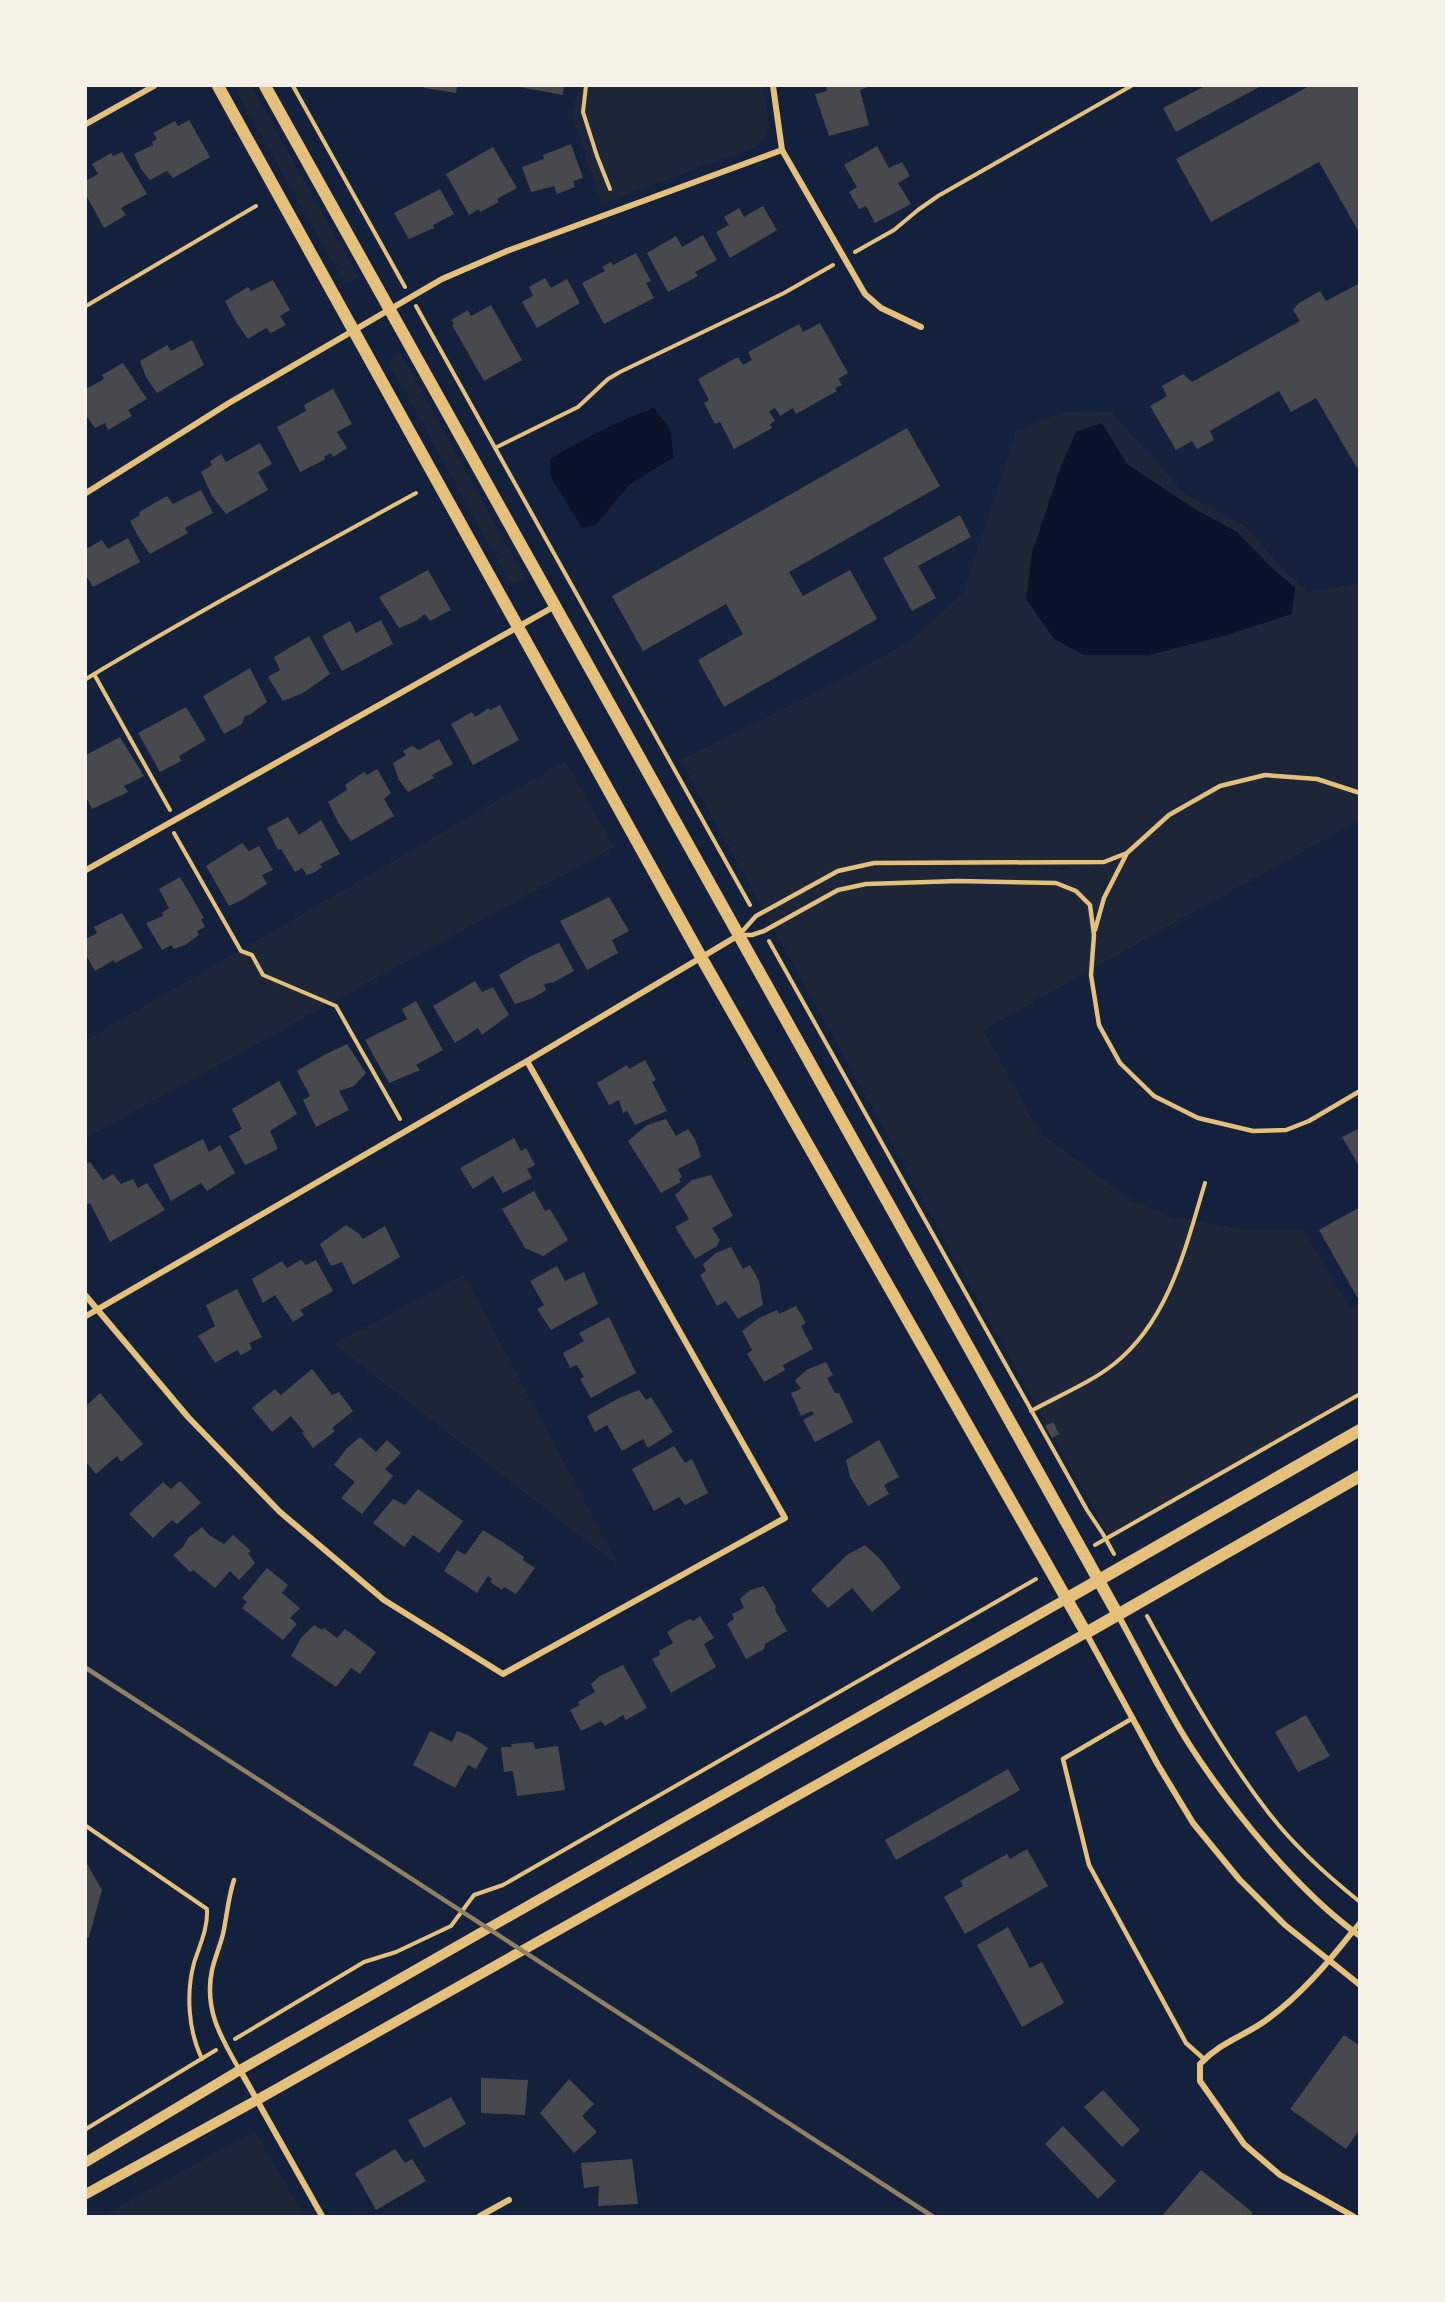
<svg xmlns="http://www.w3.org/2000/svg" width="1445" height="2302" viewBox="0 0 1445 2302" font-family="'Fira Sans Condensed',sans-serif">
<style>
.green{fill:#1d2539}
.water{fill:#0b132b}
.building{fill:#48494c}
.lines{fill:none;stroke-linecap:round;stroke-linejoin:round}
.path{stroke:#e5c07b;stroke-width:4}
.service{stroke:#e5c07b;stroke-width:4.5}
.minor{stroke:#e5c07b;stroke-width:6}
.tertiary{stroke:#e5c07b;stroke-width:10}
.secondary{stroke:#e5c07b;stroke-width:12}
.rail{stroke:#918062;stroke-width:4.5}
</style>
<rect width="100%" height="100%" fill="#14213d"/>
<path class="green" d="M245,86H251L358,277L345,284L236,90Z
M578,86H763C766,109 777,135 753,148L602,204L572,115Z
M401,354L525,579L512,586L388,361Z
M1065,411L1112,412L1185,494L1245,526L1284,570L1308,592L1359,583V820L983,1030L1040,1133L1130,1199L1174,1217L1242,1229L1303,1230L1350,1308L1359,1304V1394L1109,1537L681,760L842,679L912,640L963,593L1016,432Z
M565,761L614,847L86,1138V1040Z
M464,1275L619,1566L334,1344Z
M255,2131L304,2216H103Z"/>
<path class="water" d="M654,408L670,429L674,457L629,485L596,525L582,528L550,476V459C583,439 617,421 654,408Z
M1102,423L1127,464L1193,508L1237,532L1269,565L1295,588L1292,614L1220,637L1149,655H1084L1054,639L1026,599L1032,553L1061,466L1076,432Z"/>
<path class="building" d="M424,86H457L456,93L424,88Z
M514,86H564L563,95Z
M826,86H870L860,90L869,125L829,136L815,94L827,91Z
M1205,86H1261L1176,132L1163,108Z
M1309,86H1360V234L1319,162L1211,222L1176,159Z
M189,120L210,157L173,178L167,171L150,180L141,169L134,154L153,145L152,142L157,139L153,133L175,121L178,126Z
M571,144L583,178L573,181L575,187L557,194L554,186L531,192L522,167L544,159L543,155Z
M877,146L889,168L902,162L910,176L898,183L911,204L875,223L866,206L859,209L849,192L857,187L844,165Z
M493,147L517,188L497,199L499,202L480,212L479,209L469,215L446,174Z
M122,152L147,194L121,208L126,215L104,228L86,195V181L98,174L92,164L111,153L113,156Z
M440,189L454,214L433,225L434,228L409,239L394,213Z
M763,206L777,230L730,258L716,232L729,225L724,217L739,208L744,217Z
M703,235L717,260L695,272L698,276L668,292L647,253L676,236L682,247Z
M636,253L651,281L646,283L654,298L604,324L582,283L605,271L602,267L611,262L613,265Z
M545,278L551,288L567,279L580,303L537,328L522,302L533,296L529,287Z
M273,280L290,310L280,316L286,325L271,333L266,328L248,339L236,322L225,301L248,287L251,291Z
M1360,283V473L1316,398L1291,412L1279,391L1210,431L1214,440L1197,449L1192,441L1176,450L1150,406L1167,396L1162,386L1183,374L1192,382L1300,321L1293,310L1299,303L1320,291L1326,301Z
M491,305L522,360L484,381L452,325L454,324L451,320L468,310L471,316Z
M820,323L848,373L838,379L842,385L835,388L837,391L796,414L793,408L780,416L775,408L769,411L775,421L770,424L772,428L734,449L720,422L715,424L704,403L709,400L698,379L738,357L743,365L752,360L748,352L799,324L803,332Z
M192,340L204,365L157,393L146,377L140,361L167,345L171,351Z
M123,363L147,399L128,410L132,416L108,430L105,423L95,428L86,415V389L104,379L102,375Z
M333,389L352,424L337,432L347,448L333,457L331,453L324,457L326,459L300,472L277,427L306,411L304,405Z
M907,428L940,486L789,572L803,596L850,570L877,619L724,707L698,660L743,634L726,604L643,651L612,596Z
M260,443L272,464L258,472L268,490L226,514L212,496L201,472L212,465L210,461L221,454L226,462Z
M201,490L213,513L185,528L188,533L150,554L139,538L130,521L140,515L139,512L167,496L173,504Z
M960,515L971,537L918,566L936,598L912,611L883,558Z
M128,538L140,562L93,587L86,575V549L102,540L108,549Z
M428,570L451,610L430,621L425,614L416,621L399,628L379,597Z
M381,620L393,644L342,671L322,636L350,621L356,633Z
M309,636L330,674L303,693L283,701L268,677L280,670L274,657Z
M250,668L267,702L251,714L245,716L242,724L224,734L203,696Z
M500,705L519,740L473,765L451,724L472,712L475,717L489,708L490,710Z
M186,707L206,740L179,756L181,761L160,772L138,733Z
M120,737L144,776L124,786L128,792L92,809L86,797V755Z
M439,739L453,764L432,775L434,778L408,792L399,780L393,763L406,755L403,751L412,746L419,750Z
M377,769L391,793L384,799L394,816L351,841L339,824L328,802L347,790L345,785L364,772L367,775Z
M288,817L299,835L321,820L340,854L320,864L322,867L315,872L307,875L302,868L295,872L281,849L278,850L267,828Z
M242,843L249,851L259,846L273,870L262,875L267,884L240,901L229,906L206,866Z
M180,877L204,918L201,919L205,927L197,931L199,935L185,945L174,949L171,945L162,950L146,923L163,916L162,913L169,908L159,889Z
M609,897L629,931L612,940L618,953L587,970L560,921Z
M122,913L143,948L115,963L114,960L95,971L86,955V939L97,933L94,927Z
M559,943L574,971L554,982L544,984L546,990L533,998L515,1004L499,975L529,957Z
M475,981L482,992L493,987L509,1015L482,1035L478,1028L455,1043L433,1006Z
M416,1001L443,1050L416,1065L420,1070L389,1083L365,1040L407,1019L402,1009Z
M347,1044L366,1073L354,1086L339,1091L349,1110L316,1127L303,1100L310,1096L297,1071L324,1055Z
M645,1060L656,1080L652,1082L667,1111L635,1125L627,1111L623,1113L619,1100L609,1105L597,1083L627,1065L629,1069Z
M279,1081L297,1114L270,1131L278,1149L245,1165L229,1136L242,1129L232,1109Z
M666,1119L676,1136L688,1129L695,1139L701,1157L678,1169L682,1177L679,1179L681,1182L661,1193L628,1141L647,1125Z
M1360,1128V1168L1342,1137Z
M514,1138L521,1151L526,1148L535,1165L527,1169L532,1178L503,1193L493,1176L473,1189L460,1168Z
M203,1139L209,1152L220,1145L235,1173L207,1191L201,1183L171,1201L153,1165Z
M90,1162L103,1180L113,1174L121,1184L133,1179L138,1188L147,1183L165,1210L110,1242L90,1203L86,1205V1164Z
M711,1175L733,1216L712,1228L720,1240L717,1246L695,1259L675,1227L689,1219L675,1195L692,1180Z
M534,1191L545,1211L550,1209L568,1240L543,1256L525,1248L502,1209Z
M1360,1207V1296L1357,1297L1319,1230Z
M346,1225L358,1233L363,1239L385,1226L400,1257L353,1285L342,1262L331,1266L320,1244Z
M731,1247L743,1269L750,1265L759,1281L763,1305L738,1319L726,1301L717,1306L700,1275L706,1271L703,1264L716,1253Z
M301,1260L306,1265L316,1260L333,1291L300,1310L304,1315L293,1322L275,1295L263,1303L252,1279L282,1261L287,1268Z
M557,1266L565,1281L584,1272L598,1304L551,1330L537,1309L544,1305L530,1281Z
M237,1289L262,1337L249,1343L252,1349L241,1355L237,1350L215,1363L198,1336L215,1326L206,1305Z
M796,1306L806,1323L801,1326L813,1349L783,1365L785,1370L764,1382L747,1354L752,1350L742,1331L759,1318L777,1310L779,1314Z
M609,1317L636,1373L591,1398L580,1379L584,1377L577,1365L570,1368L563,1353L584,1341L579,1333Z
M826,1362L833,1375L827,1378L835,1393H839L853,1422L815,1442L803,1420L814,1414L812,1411L801,1416L791,1393L801,1389L795,1380L808,1369Z
M312,1369L332,1395L339,1392L353,1411L332,1428L335,1431L313,1448L302,1433L304,1432L291,1416L272,1432L252,1408L275,1389L281,1395Z
M639,1390L646,1400L651,1397L673,1432L648,1448L643,1439L622,1451L607,1425L595,1432L587,1416L619,1398Z
M100,1393L143,1444L121,1462L117,1456L96,1474L86,1462V1406Z
M1053,1422L1059,1434L1052,1438L1045,1426Z
M360,1437L376,1452L387,1440L401,1453L385,1469L393,1476L362,1514L341,1498L355,1482L334,1465L347,1448Z
M879,1440L899,1477L884,1485L889,1494L868,1506L850,1477L846,1460Z
M674,1446L685,1463L692,1459L708,1493L685,1505L679,1497L654,1511L632,1469Z
M180,1481L201,1503L177,1524L172,1520L153,1538L129,1514L163,1482L171,1489Z
M418,1489L463,1521L439,1553L413,1535L404,1547L373,1523L393,1499L405,1505Z
M202,1527L209,1535L224,1544L233,1535L251,1551L248,1553L255,1563L239,1580L230,1571L215,1588L193,1570L190,1572L173,1555L183,1547L188,1538Z
M483,1530L504,1543L524,1557L523,1560L535,1568L516,1594L504,1587L502,1590L490,1582L492,1579L488,1576L477,1593L444,1571L457,1550L465,1555Z
M865,1545L882,1561L901,1588L872,1612L852,1588L828,1608L811,1590L847,1555Z
M267,1568L288,1585L282,1593L300,1608L290,1618L297,1624L283,1640L242,1608L247,1602L242,1598Z
M764,1586L776,1607L775,1610L787,1631L765,1644L764,1649L746,1659L727,1624L734,1619L732,1614L744,1608L740,1599L750,1590Z
M700,1616L714,1638L704,1644L716,1667L671,1693L652,1659L660,1655L659,1651L673,1643L667,1632L678,1625L690,1619L693,1621Z
M314,1625L322,1630L324,1628L337,1638L345,1629L376,1652L360,1674L351,1668L336,1687L291,1656L301,1638Z
M623,1665L647,1708L626,1720L623,1715L605,1726L601,1721L581,1731L570,1710L580,1705L578,1702L595,1692L591,1684L600,1676Z
M1306,1715L1330,1756L1298,1772L1275,1732Z
M430,1731L452,1742L457,1731L468,1735L488,1748L476,1769L468,1765L455,1788L413,1765Z
M533,1742L535,1749L558,1746L565,1790L517,1796L513,1771L504,1772L501,1747H512L511,1744Z
M1008,1769L1020,1790L896,1860L885,1840Z
M1027,1849L1048,1886L965,1934L944,1897L963,1886L960,1881L1007,1854L1010,1859Z
M86,1862L102,1890L89,1937L86,1939Z
M1008,1927L1030,1968L1042,1962L1064,2003L1022,2027L977,1945Z
M1344,2035L1360,2046V2129L1346,2149L1290,2109Z
M481,2078L528,2080L525,2115L481,2113Z
M569,2079L594,2104L582,2116L597,2132L574,2153L540,2113Z
M1103,2090L1140,2130L1122,2147L1084,2107Z
M451,2097L466,2124L424,2148L408,2120Z
M1063,2126L1116,2181L1098,2199L1045,2144Z
M395,2149L405,2163L412,2159L426,2181L376,2210L355,2173Z
M632,2159L638,2204L598,2206L599,2186L584,2188L581,2163Z
M1201,2170L1253,2213L1250,2216H1162Z"/>
<g class="lines">
<path class="path" d="M293,86L405,287
M586,86L583,112L597,156L610,189
M855,252L894,230L918,210L938,196L1131,86
M86,306L256,206
M416,306L750,905
M495,448L578,407L608,379L620,372L784,293L833,265
M94,674L170,810
M86,679C194,614 305,554 416,493
M174,833L241,951L252,955L263,975L336,1006L400,1119
M769,941L1087,1510L1103,1534L1114,1554
M1031,1411C1058,1396 1090,1383 1114,1364C1169,1321 1186,1246 1205,1183
M1095,1545L1360,1394
M1147,1616C1184,1683 1221,1751 1268,1812C1294,1846 1326,1875 1360,1902
M86,1826L207,1909C208,1929 200,1944 194,1963C186,1993 188,2030 202,2059
M235,2039L364,1962L396,1952L451,1926L474,1895L503,1885L1036,1579
M86,2129L216,2050"/>
<path class="service" d="M1095,930L1104,898L1127,853L1169,815L1220,786L1265,775L1317,779L1360,793
M739,935L756,916L838,871L874,863L1104,862L1127,853
M742,935H752L764,931L838,890L866,884L958,881L1056,883L1076,891L1090,905L1094,935L1091,975L1099,1025L1120,1063L1154,1096L1198,1118L1253,1131L1286,1130L1309,1121L1360,1091
M1133,1718L1063,1759L1089,1865L1186,2043L1204,2059
M234,1880C228,1898 227,1916 223,1934C220,1946 215,1957 212,1970C204,2009 220,2036 239,2069
M1353,1931L1360,1922"/>
<path class="minor" d="M773,86L782,150L865,294L881,308L921,327
M86,124L154,86
M86,493L229,403L442,279L507,251L782,150
M86,870L555,606
M86,1296L188,1417L280,1512L384,1600L503,1674L785,1518L527,1061
M86,1316L527,1061L739,935
M1118,1615C1142,1658 1163,1703 1189,1744C1230,1808 1298,1892 1360,1936
M1086,1633L1158,1765L1193,1823L1239,1879L1285,1925L1360,1985
M240,2070L322,2216
M480,2216L509,2200
M1353,2216L1280,2175L1244,2144L1200,2081V2064C1221,2042 1242,2037 1265,2021C1300,1996 1327,1964 1353,1931"/>
<path class="tertiary" d="M86,2162L240,2070L1066,1599
M86,2194L257,2100L1086,1633"/>
<path class="secondary" d="M218,86L701,957L1086,1633L1360,1476
M265,86L1118,1615
M1066,1599L1360,1430"/>
<path class="rail" d="M86,1668L932,2216"/>
</g>
<rect width="1445" height="2302" fill="none" stroke="#f6f1e7" stroke-width="174"/>
</svg>
